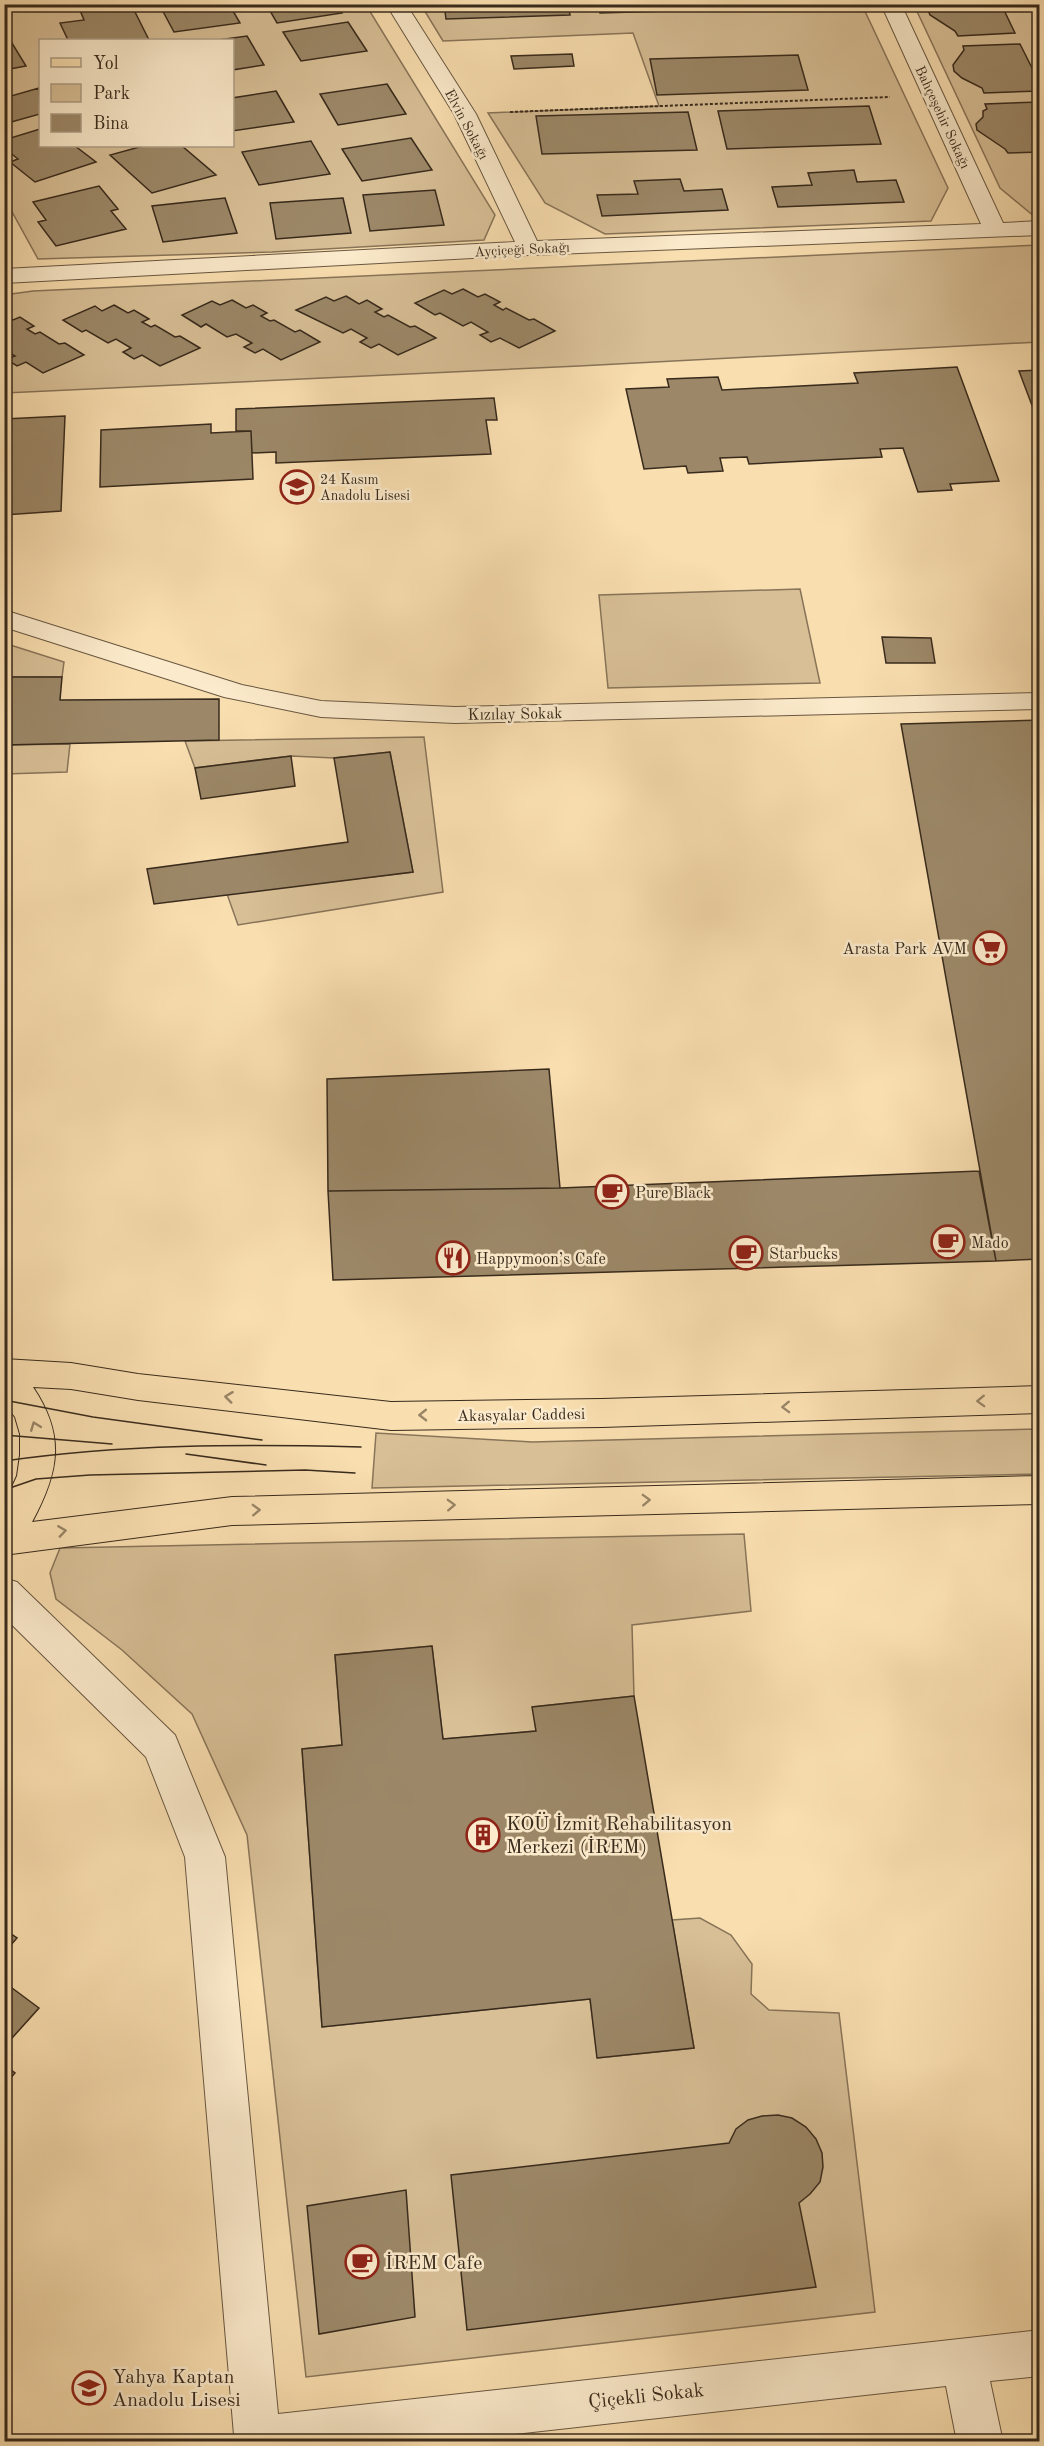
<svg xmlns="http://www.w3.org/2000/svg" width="1044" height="2446" viewBox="0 0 1044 2446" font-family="'Old Standard TT',serif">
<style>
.green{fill:#d8bf96;stroke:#887459;stroke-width:1.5;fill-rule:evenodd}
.building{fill:#9c8868;stroke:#382a1c;stroke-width:1.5}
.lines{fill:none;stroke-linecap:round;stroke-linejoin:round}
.minor-casing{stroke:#685741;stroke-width:2}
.major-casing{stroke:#382a1c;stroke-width:2}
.path{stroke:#382a1c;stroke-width:2;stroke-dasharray:3 2;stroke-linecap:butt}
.minor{fill:#fbeacb;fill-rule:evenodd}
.major{fill:#f9deaf;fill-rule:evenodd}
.tram{stroke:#382a1c;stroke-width:1.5}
.oneway{stroke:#988466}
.labels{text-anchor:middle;stroke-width:5;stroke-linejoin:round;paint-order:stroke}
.far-street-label{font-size:14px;fill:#382a1c;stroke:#fbeacb}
.far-poi-label{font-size:14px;fill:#382a1c;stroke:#fbeacb;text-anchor:start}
.street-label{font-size:16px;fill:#382a1c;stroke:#fbeacb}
.poi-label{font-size:16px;fill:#382a1c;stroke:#fbeacb;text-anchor:start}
.near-poi-label{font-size:20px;fill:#382a1c;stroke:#fbeacb;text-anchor:start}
.near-street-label{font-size:20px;fill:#382a1c;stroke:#fbeacb}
</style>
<rect width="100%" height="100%" fill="#f9deaf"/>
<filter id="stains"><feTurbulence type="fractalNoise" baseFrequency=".00333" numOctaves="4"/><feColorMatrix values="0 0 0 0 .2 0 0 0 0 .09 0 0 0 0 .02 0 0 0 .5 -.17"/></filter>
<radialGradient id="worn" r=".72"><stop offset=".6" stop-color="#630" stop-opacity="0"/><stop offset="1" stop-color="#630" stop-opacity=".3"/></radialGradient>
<path class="green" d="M4,5H366L495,215L484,240L272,252L38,259L5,199ZM40,40H232V146H40Z
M421,5H862L948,188L931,221L605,234L545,203L488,113L659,106L633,33L443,41Z
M914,5H1039V217H1035L1000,188Z
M1040,245L1039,342L579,366L5,393L4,295L33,291Z
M800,589L820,683L608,688L599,595Z
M4,643L64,662L62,677H5Z
M424,737L443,892L238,925L227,894L413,872L390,752L334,758L291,756L195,768L185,741Z
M70,744L67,772L5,774V745Z
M1039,1429V1474L372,1488L376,1433L532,1442Z
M744,1534L751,1611L632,1625L634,1696L533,1707L536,1731L443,1739L432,1646L335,1655L342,1745L302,1749L322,2027L590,1999L598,2058L694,2048L672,1920L700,1918L731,1935L752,1964L751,1994L769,2010L839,2013L875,2312L306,2377L247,1835L192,1714L122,1650L56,1599L50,1573L60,1548Z"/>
<path class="building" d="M105,4H131L149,40H68L60,23L84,20L79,8Z
M159,4H229L240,23L174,32Z
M266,4H336L342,13L277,23Z
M444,4H568L570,15L446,19Z
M598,4H700L702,10L600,13Z
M723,4H826V5L725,9Z
M933,4H1001L1015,33L958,36L955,31L930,15L928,10Z
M348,22L367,51L301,61L283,32Z
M4,30L26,66L4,70Z
M247,36L264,65L232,70V40H218Z
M1020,44L1040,84V91L984,93L982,88L962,78L954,71L953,65L964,50L963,46Z
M572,54L574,66L514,69L511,56Z
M798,55L808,90L657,95L650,59Z
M387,84L406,114L338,125L320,94Z
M39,88L40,114L4,124V98Z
M276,91L294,122L232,131V98Z
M1040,102V152L1008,153L1005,149L977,130L976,124L983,117V111L987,109L985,104Z
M869,106L881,144L727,149L718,111Z
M688,112L697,150L542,154L536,116Z
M40,129V146H75L96,162L35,182L10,162L18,159L4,148V140Z
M411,138L432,170L362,181L342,149Z
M311,141L330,174L259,185L242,152Z
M143,146H182L216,175L152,193L110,155Z
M854,170L857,182L896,180L904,202L778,207L772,187L812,185L808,173Z
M680,179L684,191L722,189L728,210L602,216L597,195L638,194L634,181Z
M99,186L118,209L111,211L126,229L56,246L38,222L46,220L33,202Z
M435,190L444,225L370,231L363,195Z
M225,198L237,233L163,242L152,206Z
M343,198L351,233L276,239L270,203Z
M463,289L478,297L485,294L500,302L494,305L503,310L506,308L529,320L534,319L555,331L519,348L500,338L491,342L480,335L488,332L471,322L463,326L440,313L435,315L415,303L444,290L452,294Z
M346,296L359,304L367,300L382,309L375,312L384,317L388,315L410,327L415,326L436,338L398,355L379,344L371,348L360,342L367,338L351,329L343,333L296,310L326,297L334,301Z
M232,300L246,308L253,305L267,313L261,316L270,321L274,320L295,332L300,330L320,342L281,360L263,349L255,353L244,347L252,343L236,334L227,337L206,324L201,327L182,315L212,301L220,305Z
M114,305L128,313L134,310L149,319L142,322L151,327L155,325L175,337L180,336L200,348L160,366L142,355L134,359L123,352L131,348L116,339L108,343L86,330L82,332L63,320L95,306L102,311Z
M4,315L13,320L20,317L34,326L27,329L35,334L40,332L59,344L65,343L84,355L43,373L26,362L17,366L6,359L15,356L4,349Z
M957,367L999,481L950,484L952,490L918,492L903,448L880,449L882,457L749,464L747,457L720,458L723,471L688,473L686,466L644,469L626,389L669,387L667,379L718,377L722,390L858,383L854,373Z
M1040,370V408H1033L1019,371Z
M494,398L497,420H486L491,454L276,463V452L252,453L251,431H236V409Z
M65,416L61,511L4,515V419Z
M211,424V433L251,431L253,479L100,487L101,430Z
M882,637L931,638L935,663H886Z
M4,677H62L60,700L219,699V740L4,745Z
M1040,720V1259L996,1261L901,724Z
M390,752L413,872L154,904L147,869L348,842L334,758Z
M291,756L295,786L201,799L195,768Z
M549,1069L560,1188L328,1191L327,1079Z
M979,1171L996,1261L333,1280L328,1191L560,1188Z
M432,1646L443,1739L536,1731L532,1707L634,1696L694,2048L597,2058L590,1999L322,2027L302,1749L342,1745L335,1655Z
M4,1929L17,1938L4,1953Z
M4,1982L39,2008L4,2047Z
M4,2065L15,2073L4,2086Z
M778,2115L792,2118L806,2127L816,2139L822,2153L823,2167L820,2182L810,2194L799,2203L816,2287L467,2330L451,2175L729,2143L736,2129L748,2120L762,2116Z
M406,2190L415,2317L319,2334L307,2206Z"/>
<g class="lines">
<defs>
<path id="minor" d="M386,4H406L476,114L537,241L981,224L881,4H901L1003,223L1040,221V235L529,255L4,283V269L515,242L454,114Z
M4,610L242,685L321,701L455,707L1040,693V709L455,723L321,717L224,697L4,627Z
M4,1578L17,1582L175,1735L225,1857L278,2414L1040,2330V2376L990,2381L1003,2442H957L946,2386L443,2442H231L234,2435L185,1857L146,1757L4,1617Z"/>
<path id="major" d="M4,1359L71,1363L138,1374L391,1402L602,1399L1040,1386V1413L602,1427L391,1430L138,1400L71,1389L33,1387C66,1436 59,1472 32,1522L232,1497L1040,1476V1504L232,1525L4,1555V1504L17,1476L20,1455V1434L15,1417L4,1403Z"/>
</defs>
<use href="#minor" class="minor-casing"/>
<use href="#major" class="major-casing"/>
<path class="path" d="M510,112L890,97"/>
<use href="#minor" class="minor"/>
<use href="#major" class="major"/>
<path class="tram" d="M4,1400L93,1417L262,1440
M4,1435L112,1444
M186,1454L266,1465
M4,1461C123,1444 241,1444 361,1447
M4,1490L36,1479L90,1475L305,1470L355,1473"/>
</g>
<defs><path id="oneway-chevron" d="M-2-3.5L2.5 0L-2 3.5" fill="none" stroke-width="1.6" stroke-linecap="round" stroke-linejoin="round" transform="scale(1.5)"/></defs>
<g class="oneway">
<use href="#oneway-chevron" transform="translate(229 1397) rotate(-173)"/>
<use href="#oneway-chevron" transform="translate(981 1401) rotate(178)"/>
<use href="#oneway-chevron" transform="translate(786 1407) rotate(178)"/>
<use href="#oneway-chevron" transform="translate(423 1415) rotate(179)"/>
<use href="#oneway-chevron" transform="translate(35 1426) rotate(-111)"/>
<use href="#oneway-chevron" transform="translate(646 1500) rotate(-2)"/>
<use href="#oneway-chevron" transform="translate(451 1505) rotate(-2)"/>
<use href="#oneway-chevron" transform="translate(256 1510) rotate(-2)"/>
<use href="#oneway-chevron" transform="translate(62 1531) rotate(-8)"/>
</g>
<defs>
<symbol id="school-ring" viewBox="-11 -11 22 22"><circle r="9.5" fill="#fbeacb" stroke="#8f2418" stroke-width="1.5"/><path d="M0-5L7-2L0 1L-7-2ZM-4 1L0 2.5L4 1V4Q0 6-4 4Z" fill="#8f2418"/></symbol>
<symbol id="supermarket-ring" viewBox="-11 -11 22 22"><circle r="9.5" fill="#fbeacb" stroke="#8f2418" stroke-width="1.5"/><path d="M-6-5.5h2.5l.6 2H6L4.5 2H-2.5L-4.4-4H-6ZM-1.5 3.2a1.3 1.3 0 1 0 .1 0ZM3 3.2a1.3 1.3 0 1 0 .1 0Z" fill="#8f2418"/></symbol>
<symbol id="cafe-ring" viewBox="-11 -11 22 22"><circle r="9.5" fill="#fbeacb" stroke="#8f2418" stroke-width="1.5"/><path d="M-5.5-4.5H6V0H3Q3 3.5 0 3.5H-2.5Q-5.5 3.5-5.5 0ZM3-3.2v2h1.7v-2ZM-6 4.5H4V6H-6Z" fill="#8f2418"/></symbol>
<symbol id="restaurant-ring" viewBox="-11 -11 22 22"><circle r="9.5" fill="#fbeacb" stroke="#8f2418" stroke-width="1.5"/><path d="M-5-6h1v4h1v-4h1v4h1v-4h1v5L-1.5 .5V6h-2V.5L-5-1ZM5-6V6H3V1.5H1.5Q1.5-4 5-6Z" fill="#8f2418"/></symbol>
<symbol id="building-ring" viewBox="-11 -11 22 22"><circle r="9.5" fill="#fbeacb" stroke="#8f2418" stroke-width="1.5"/><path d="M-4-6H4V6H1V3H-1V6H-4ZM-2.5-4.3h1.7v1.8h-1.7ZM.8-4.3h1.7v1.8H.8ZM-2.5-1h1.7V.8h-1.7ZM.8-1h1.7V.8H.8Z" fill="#8f2418"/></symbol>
</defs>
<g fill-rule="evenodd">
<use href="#school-ring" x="278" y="468" width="38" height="38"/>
<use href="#supermarket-ring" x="971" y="929" width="38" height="38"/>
<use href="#cafe-ring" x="593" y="1173" width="38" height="38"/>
<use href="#cafe-ring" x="929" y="1223" width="38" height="38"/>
<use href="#cafe-ring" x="727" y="1234" width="38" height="38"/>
<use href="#restaurant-ring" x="434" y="1239" width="38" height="38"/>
<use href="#building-ring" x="464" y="1816" width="38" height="38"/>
<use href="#cafe-ring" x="343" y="2243" width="38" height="38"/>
<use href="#school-ring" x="70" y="2369" width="38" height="38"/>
</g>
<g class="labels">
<g class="far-street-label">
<text transform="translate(943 117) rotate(65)" y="5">Bahçeşehir Sokağı</text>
<text transform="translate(467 124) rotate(62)" y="5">Elvin Sokağı</text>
<text transform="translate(522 249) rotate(-3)" y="5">Ayçiçeği Sokağı</text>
</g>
<g class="far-poi-label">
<text x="320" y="484">24 Kasım<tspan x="320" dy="16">Anadolu Lisesi</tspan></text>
</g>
<g class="street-label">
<text transform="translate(515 713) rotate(-1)" y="6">Kızılay Sokak</text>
<text transform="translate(521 1414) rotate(-1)" y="6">Akasyalar Caddesi</text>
</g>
<g class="poi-label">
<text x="967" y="954" text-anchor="end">Arasta Park AVM</text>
<text x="635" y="1198">Pure Black</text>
<text x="971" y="1248">Mado</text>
<text x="769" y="1259">Starbucks</text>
<text x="476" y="1264">Happymoon’s Cafe</text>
</g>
<g class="near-poi-label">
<text x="506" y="1830">KOÜ İzmit Rehabilitasyon<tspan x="506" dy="23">Merkezi (İREM)</tspan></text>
<text x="385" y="2269">İREM Cafe</text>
<text x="112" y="2383">Yahya Kaptan<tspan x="112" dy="23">Anadolu Lisesi</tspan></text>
</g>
<g class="near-street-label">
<text transform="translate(646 2395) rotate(-6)" y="7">Çiçekli Sokak</text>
</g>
</g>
<rect width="1044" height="2446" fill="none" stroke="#f9deaf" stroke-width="24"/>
<rect x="6" y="6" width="1032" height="2434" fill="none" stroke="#382a1c" stroke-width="3"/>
<rect x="12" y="12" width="1020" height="2422" fill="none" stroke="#382a1c" stroke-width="1.5"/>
<rect x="39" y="39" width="195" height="108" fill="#fbeacb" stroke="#ad9d85" stroke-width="1.5"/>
<rect x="51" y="58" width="30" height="9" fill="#f9deaf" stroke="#ad9d85" stroke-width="1.5"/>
<text x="93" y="69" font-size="18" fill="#382a1c">Yol</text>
<rect x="51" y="84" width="30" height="18" fill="#d8bf96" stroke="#ad9d85" stroke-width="1.5"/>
<text x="93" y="99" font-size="18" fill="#382a1c">Park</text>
<rect x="51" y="114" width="30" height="18" fill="#9c8868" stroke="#ad9d85" stroke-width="1.5"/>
<text x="93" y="129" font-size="18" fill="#382a1c">Bina</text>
<rect width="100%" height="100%" filter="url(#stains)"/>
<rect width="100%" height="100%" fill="url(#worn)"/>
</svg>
